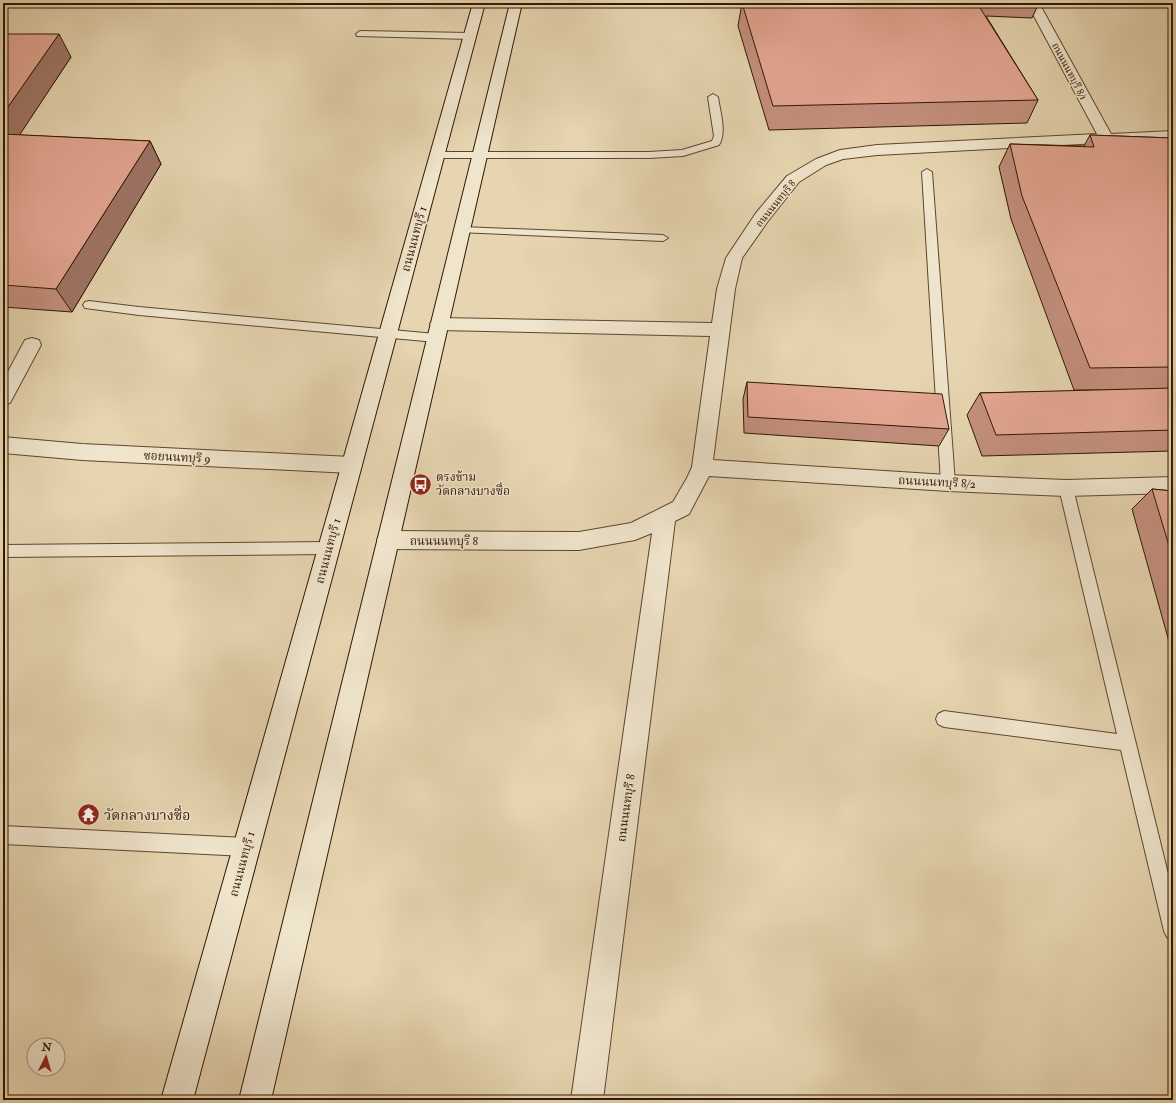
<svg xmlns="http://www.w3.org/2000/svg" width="1176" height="1103" viewBox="0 0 1176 1103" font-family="'IM FELL Double Pica','Noto Serif Thai',serif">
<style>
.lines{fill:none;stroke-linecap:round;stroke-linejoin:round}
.service-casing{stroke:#5e462e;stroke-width:2}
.minor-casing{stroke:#5e462e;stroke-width:2}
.secondary-casing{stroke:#311702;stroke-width:2}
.service{fill:#efe4cc;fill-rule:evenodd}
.minor{fill:#efe4cc;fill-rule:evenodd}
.secondary{fill:#efe4cc;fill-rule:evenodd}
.wall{fill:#c4907e;stroke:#311702}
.shaded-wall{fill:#a07567;stroke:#311702}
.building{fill:#e4a793;stroke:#311702}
.labels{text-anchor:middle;stroke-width:3;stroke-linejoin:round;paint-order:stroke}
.far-street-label{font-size:10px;fill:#311702;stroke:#efe4cc}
.street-label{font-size:12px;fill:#311702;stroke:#efe4cc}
.poi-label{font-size:12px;fill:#311702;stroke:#efe4cc;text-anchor:start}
.near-poi-label{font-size:14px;fill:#311702;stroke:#efe4cc;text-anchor:start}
</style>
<rect width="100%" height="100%" fill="#e6d5b0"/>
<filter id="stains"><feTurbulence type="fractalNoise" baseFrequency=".005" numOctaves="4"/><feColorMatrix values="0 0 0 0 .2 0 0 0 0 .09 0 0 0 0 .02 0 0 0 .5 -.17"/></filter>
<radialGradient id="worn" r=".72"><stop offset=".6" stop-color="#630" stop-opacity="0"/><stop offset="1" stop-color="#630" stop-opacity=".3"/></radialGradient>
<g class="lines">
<defs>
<path id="service" d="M360,31L470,33L474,36L470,39L357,36L356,34Z
M713,94L718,97C720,112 727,132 719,145L683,156L649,158H437L432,155L437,152H649L682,150L712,141L714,136L708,97Z
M927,169L932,172L955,483L953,487L948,488L943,487L941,483L922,172Z
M462,227L663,235L668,238L663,241L458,232L457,230L458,228Z
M89,301L139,307L436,334L440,335L442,338L440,341L436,342L139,315L85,308L83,305L85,302Z
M1066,483L1071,484L1073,488L1173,894V940L1167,937L1164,931L1121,750L944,727L938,724L936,719L938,714L944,711L1117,734L1059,488L1061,484Z
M329,542L334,544L336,548L334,552L329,554L3,557V545Z
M3,826L246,838L252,841L255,847L252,853L246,856L3,844Z"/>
<path id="minor" d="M1027,3H1039L1111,134L1173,131V139L877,155L843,159L826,165L799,182L768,221L742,258L735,289L713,460L948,475L1066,480L1173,477V493L1066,496L948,491L709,476L689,514L675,521L603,1100H571L652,533L635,540L579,550L388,549L380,546L377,540L380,534L388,531L579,532L631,523L673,502L687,478L692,467L710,336L439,330L433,328L430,324L433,320L439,318L712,323L717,289L726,258L756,213L787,176L816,159L840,150L877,145L1097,134Z
M32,338L39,340L41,345L10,403L3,405V381L25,340Z
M3,437L82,444L352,457L359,459L362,465L359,471L352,473L82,460L3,453Z"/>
<path id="secondary" d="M473,3H485L193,1100H161Z
M510,3H522L271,1100H239Z"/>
</defs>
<use href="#service" class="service-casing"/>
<use href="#minor" class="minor-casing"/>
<use href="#secondary" class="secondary-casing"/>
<use href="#service" class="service"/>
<use href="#minor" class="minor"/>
<use href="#secondary" class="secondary"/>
</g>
<path class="wall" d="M742,3H1039L1032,18L986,16L1038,100L1027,123L769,130L738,26Z
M3,34L71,57L19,135L150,141L161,164L72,312L3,307Z
M1090,135L1173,138V451L982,456L967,415L980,393L1122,390H1074L1011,219L999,167L1010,144L1084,146Z
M747,382L949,429L939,446L744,433L743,399Z
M1152,489L1173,491V656L1132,509Z"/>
<path class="shaded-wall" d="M59,34L71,57L9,151L3,142V114Z
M150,141L161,164L72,312L56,289Z"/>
<path class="building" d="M742,3H977L1038,100L773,106Z
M3,34H59L3,114Z
M3,134L150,141L56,289L3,285Z
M1090,135L1173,138V367L1090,368L1022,196L1010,144L1094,147Z
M747,382L942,394L949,429L748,417Z
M1173,388V430L996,435L980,393Z
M1152,489L1173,491V559Z"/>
<defs>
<symbol id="bus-disc" viewBox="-11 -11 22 22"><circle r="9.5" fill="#8f2418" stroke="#efe4cc"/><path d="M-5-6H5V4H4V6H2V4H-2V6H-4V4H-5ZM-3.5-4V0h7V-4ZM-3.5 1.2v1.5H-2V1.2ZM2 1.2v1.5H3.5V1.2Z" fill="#fff"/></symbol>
<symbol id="temple-disc" viewBox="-11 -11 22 22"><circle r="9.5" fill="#8f2418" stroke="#efe4cc"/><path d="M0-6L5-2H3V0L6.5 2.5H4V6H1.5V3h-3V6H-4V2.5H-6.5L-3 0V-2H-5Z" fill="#fff"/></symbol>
</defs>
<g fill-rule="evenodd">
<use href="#bus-disc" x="408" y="472" width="25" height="25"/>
<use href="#temple-disc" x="76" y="802" width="25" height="25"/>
</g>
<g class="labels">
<g class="far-street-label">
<text transform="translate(1070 71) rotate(62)" y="4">ถนนนนทบุรี 8/1</text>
<text transform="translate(775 203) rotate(-51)" y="4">ถนนนนทบุรี 8</text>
</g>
<g class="street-label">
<text transform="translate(414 239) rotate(-75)" y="4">ถนนนนทบุรี 1</text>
<text transform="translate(177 457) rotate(3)" y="4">ซอยนนทบุรี 9</text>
<text transform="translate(937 482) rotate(3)" y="4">ถนนนนทบุรี 8/2</text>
<text x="444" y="545">ถนนนนทบุรี 8</text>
<text transform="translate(328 551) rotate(-75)" y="4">ถนนนนทบุรี 1</text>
<text transform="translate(626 808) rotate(-82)" y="4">ถนนนนทบุรี 8</text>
<text transform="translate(242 864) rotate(-75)" y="4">ถนนนนทบุรี 1</text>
</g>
<g class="poi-label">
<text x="436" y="481">ตรงข้าม<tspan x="436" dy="14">วัดกลางบางซื่อ</tspan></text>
</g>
<g class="near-poi-label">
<text x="104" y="820">วัดกลางบางซื่อ</text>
</g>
</g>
<rect width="1176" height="1103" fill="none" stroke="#e6d5b0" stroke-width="16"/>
<rect x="4" y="4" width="1168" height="1095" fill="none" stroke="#311702" stroke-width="2"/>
<rect x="8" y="8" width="1160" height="1087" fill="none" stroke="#311702"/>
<g transform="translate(46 1057) rotate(5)"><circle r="19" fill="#efe4cc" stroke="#a3927b"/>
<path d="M0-3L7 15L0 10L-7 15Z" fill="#8f2418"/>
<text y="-6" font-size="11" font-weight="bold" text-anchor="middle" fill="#311702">N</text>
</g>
<rect width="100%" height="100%" filter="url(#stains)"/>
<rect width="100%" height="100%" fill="url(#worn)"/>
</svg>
